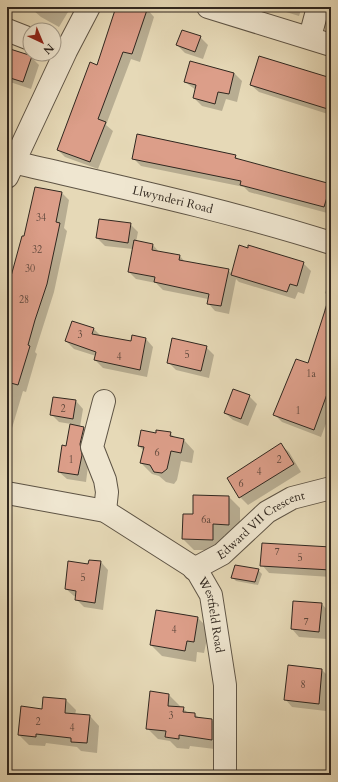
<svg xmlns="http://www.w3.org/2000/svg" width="338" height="782" viewBox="0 0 338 782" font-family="Cardo,serif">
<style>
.shadow{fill:#0003}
.building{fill:#dc9e89;stroke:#30271f}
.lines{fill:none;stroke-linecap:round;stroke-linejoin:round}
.minor-casing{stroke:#5e5445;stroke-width:24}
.minor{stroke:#efe6d0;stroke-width:22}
.labels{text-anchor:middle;stroke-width:3;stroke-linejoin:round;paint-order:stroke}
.number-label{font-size:10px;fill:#5b453a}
.street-label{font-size:12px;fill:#30271f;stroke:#efe6d0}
</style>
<rect width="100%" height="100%" fill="#e6d9b7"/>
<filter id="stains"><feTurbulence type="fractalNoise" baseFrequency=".005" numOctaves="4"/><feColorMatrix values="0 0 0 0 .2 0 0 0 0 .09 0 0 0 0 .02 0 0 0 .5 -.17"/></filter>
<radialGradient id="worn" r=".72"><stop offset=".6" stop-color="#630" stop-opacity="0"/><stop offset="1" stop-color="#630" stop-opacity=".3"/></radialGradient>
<path class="shadow" d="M35,7H71L59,27L41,17L33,10Z
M117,7H140L147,9L154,17L140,62L131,59L106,125L113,131L98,169L65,157L58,150L97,66Z
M270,7H302L299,16Z
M200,37L208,45L203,59L185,53L177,45Z
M7,57H31L39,65L31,89L7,81Z
M190,62L234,73L242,81L237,102L226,99L222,111L202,106L194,98L196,90L185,82Z
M331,79V115L259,92L251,85Z
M7,111L12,117L7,132Z
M235,156L240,161L330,185L331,214L249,192L244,187L141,166L133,158Z
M62,193L69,200L64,228L67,231L54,292L35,352L37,354L26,392L23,391L7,445V295L25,237Z
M130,224L138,232L136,242L153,245L160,253L180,256L185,262L228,270L232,274L303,263L311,271L304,294L298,292L295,299L239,282L236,279L229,314L215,311L208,303V299L163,290L156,283L136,279L129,272L133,249L105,246L97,238Z
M331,276V410L321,437L282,422L274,414L309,365L325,311L324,310L329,296L325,293Z
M73,322L94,329L101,336L131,342L146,339L153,347L147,377L103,368L95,360L96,356L74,349L66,341Z
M206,347L214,355L209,378L176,370L168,362Z
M249,396L257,404L248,426L233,420L225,413Z
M76,401L83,409L80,427L84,428L92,435L86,482L67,479L59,472L67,447L71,424L59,422L51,414Z
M170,433L175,438L184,440L194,451L192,463L181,461L177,480L174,484L166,482L159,476L152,474L141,463L144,451L139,446L156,434Z
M281,445L289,452L301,472L248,505L240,497Z
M7,446L12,451L8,462H7Z
M229,497L240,508V535H224V550H194L183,539L194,515Z
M331,548V577L269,573L262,565Z
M101,562L108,570L103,610L84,607L76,599V597L74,596L66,589L89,565Z
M258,570L262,574L258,585L236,581L232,577Z
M322,604L329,612L327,639L299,637L292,629Z
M198,618L209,629L204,653L197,652L196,662L162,656L151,645Z
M322,670L330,678L326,711L292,707L285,699Z
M169,695L180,706V708H183L188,713L195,714L200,719L212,720L223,731V750L190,746L189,749L177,748L170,741L158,739L147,728Z
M44,698L66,700L76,710L75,715L90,716L99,726L97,753L81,751L77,747L46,743L45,746L29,745L19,735L43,710Z
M330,742H331V765L327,761Z"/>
<path class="building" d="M116,7H148L132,54L123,52L98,119L106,122L90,162L57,150L90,62L97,65Z
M182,30L201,36L195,52L176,45Z
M7,48L32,56L23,82L7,77Z
M259,56L331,78V110L250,85Z
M190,61L234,73L229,94L218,92L215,104L193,98L196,85L184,82Z
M137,134L236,155L235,158L331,184L324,207L240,185L241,181L132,159Z
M35,187L62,192L56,222L60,223L47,284L35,320L28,345L30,346L18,385L7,382V291L22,236H24Z
M99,219L131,223L128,243L96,238Z
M134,240L153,244L152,250L180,255L179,260L229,269L221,306L207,304L209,294L154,282L155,277L128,272Z
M239,245L248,248V245L304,262L297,286L290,284L287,292L231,275Z
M329,298H331V383L314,430L273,415L296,359L308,363Z
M72,321L94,328L92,334L131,341L132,335L146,338L140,370L94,360L96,352L65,341Z
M172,338L207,346L201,371L167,363Z
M233,389L250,395L241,419L224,413Z
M53,397L76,400L73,419L50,415Z
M70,424L84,427L80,444L82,455L78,475L58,472L62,445L66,446Z
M141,430L156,433V430L171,432L170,436L184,439L181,453L171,451L167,469L162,473L154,472L150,465L140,463L144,447L138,446Z
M281,443L294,464L239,498L227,478Z
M193,495L229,496V525L213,524V540L182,539L183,514H193Z
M262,543L331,547V570L260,566Z
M89,560L101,561L95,603L75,600L76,591L65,589L68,561L88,564Z
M235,565L259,569L255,582L231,578Z
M293,601L322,603L319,632L291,629Z
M156,610L198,617L194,642L187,641L185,651L150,645Z
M288,665L322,669L319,704L284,700Z
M150,691L169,694L168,706L184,707L183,712L195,713V717L212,719V740L179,735V739L165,737L166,731L146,729Z
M43,697L66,699L65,713L90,715L87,743L71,742V738L36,734V737L18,735L21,706L42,709Z"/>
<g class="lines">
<defs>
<g id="minor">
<path d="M208,7L331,45"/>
<path d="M7,30L30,39"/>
<path d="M310,37L318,7"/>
<path id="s1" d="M13,162C120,187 227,210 331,243"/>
<path d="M7,177L66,51L89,7"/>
<path d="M104,401L92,447L105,480L107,492L105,511"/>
<path id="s2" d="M7,493L105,511L196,569L211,595L225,685V775"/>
<path id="s3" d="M194,569L222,554L267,512L292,498L331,488"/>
</g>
</defs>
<use href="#minor" class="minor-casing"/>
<use href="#minor" class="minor"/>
</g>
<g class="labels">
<g class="number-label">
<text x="41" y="221">34</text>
<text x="37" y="253">32</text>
<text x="30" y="272">30</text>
<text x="24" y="303">28</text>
<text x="80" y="338">3</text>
<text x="187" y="358">5</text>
<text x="119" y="360">4</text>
<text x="311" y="377">1a</text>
<text x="63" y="412">2</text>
<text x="298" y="414">1</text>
<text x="157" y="456">6</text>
<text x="71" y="463">1</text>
<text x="279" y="463">2</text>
<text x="259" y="475">4</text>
<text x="241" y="487">6</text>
<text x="206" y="523">6a</text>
<text x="277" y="555">7</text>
<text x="300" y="561">5</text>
<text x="83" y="581">5</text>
<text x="306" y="625">7</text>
<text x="174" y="633">4</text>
<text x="303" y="688">8</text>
<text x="171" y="719">3</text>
<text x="38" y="725">2</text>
<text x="72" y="731">4</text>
</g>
<g class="street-label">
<text dy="4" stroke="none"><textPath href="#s1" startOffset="164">Llwynderi Road</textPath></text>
<text dy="4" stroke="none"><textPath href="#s3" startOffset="81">Edward VII Crescent</textPath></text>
<text dy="4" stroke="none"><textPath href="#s2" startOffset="257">Westfield Road</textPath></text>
</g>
</g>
<rect width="338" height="782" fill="none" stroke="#e6d9b7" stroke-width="24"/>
<rect x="8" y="8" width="322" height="766" fill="none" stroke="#30271f" stroke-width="2"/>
<rect x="12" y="12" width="314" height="758" fill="none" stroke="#30271f"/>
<g transform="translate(42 42) rotate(136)"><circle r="19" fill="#efe6d0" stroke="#a39a89"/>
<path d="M0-3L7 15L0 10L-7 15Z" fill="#8f2418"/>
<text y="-6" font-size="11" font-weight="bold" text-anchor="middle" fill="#30271f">N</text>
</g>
<rect width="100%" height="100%" filter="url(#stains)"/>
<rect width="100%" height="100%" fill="url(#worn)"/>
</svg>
